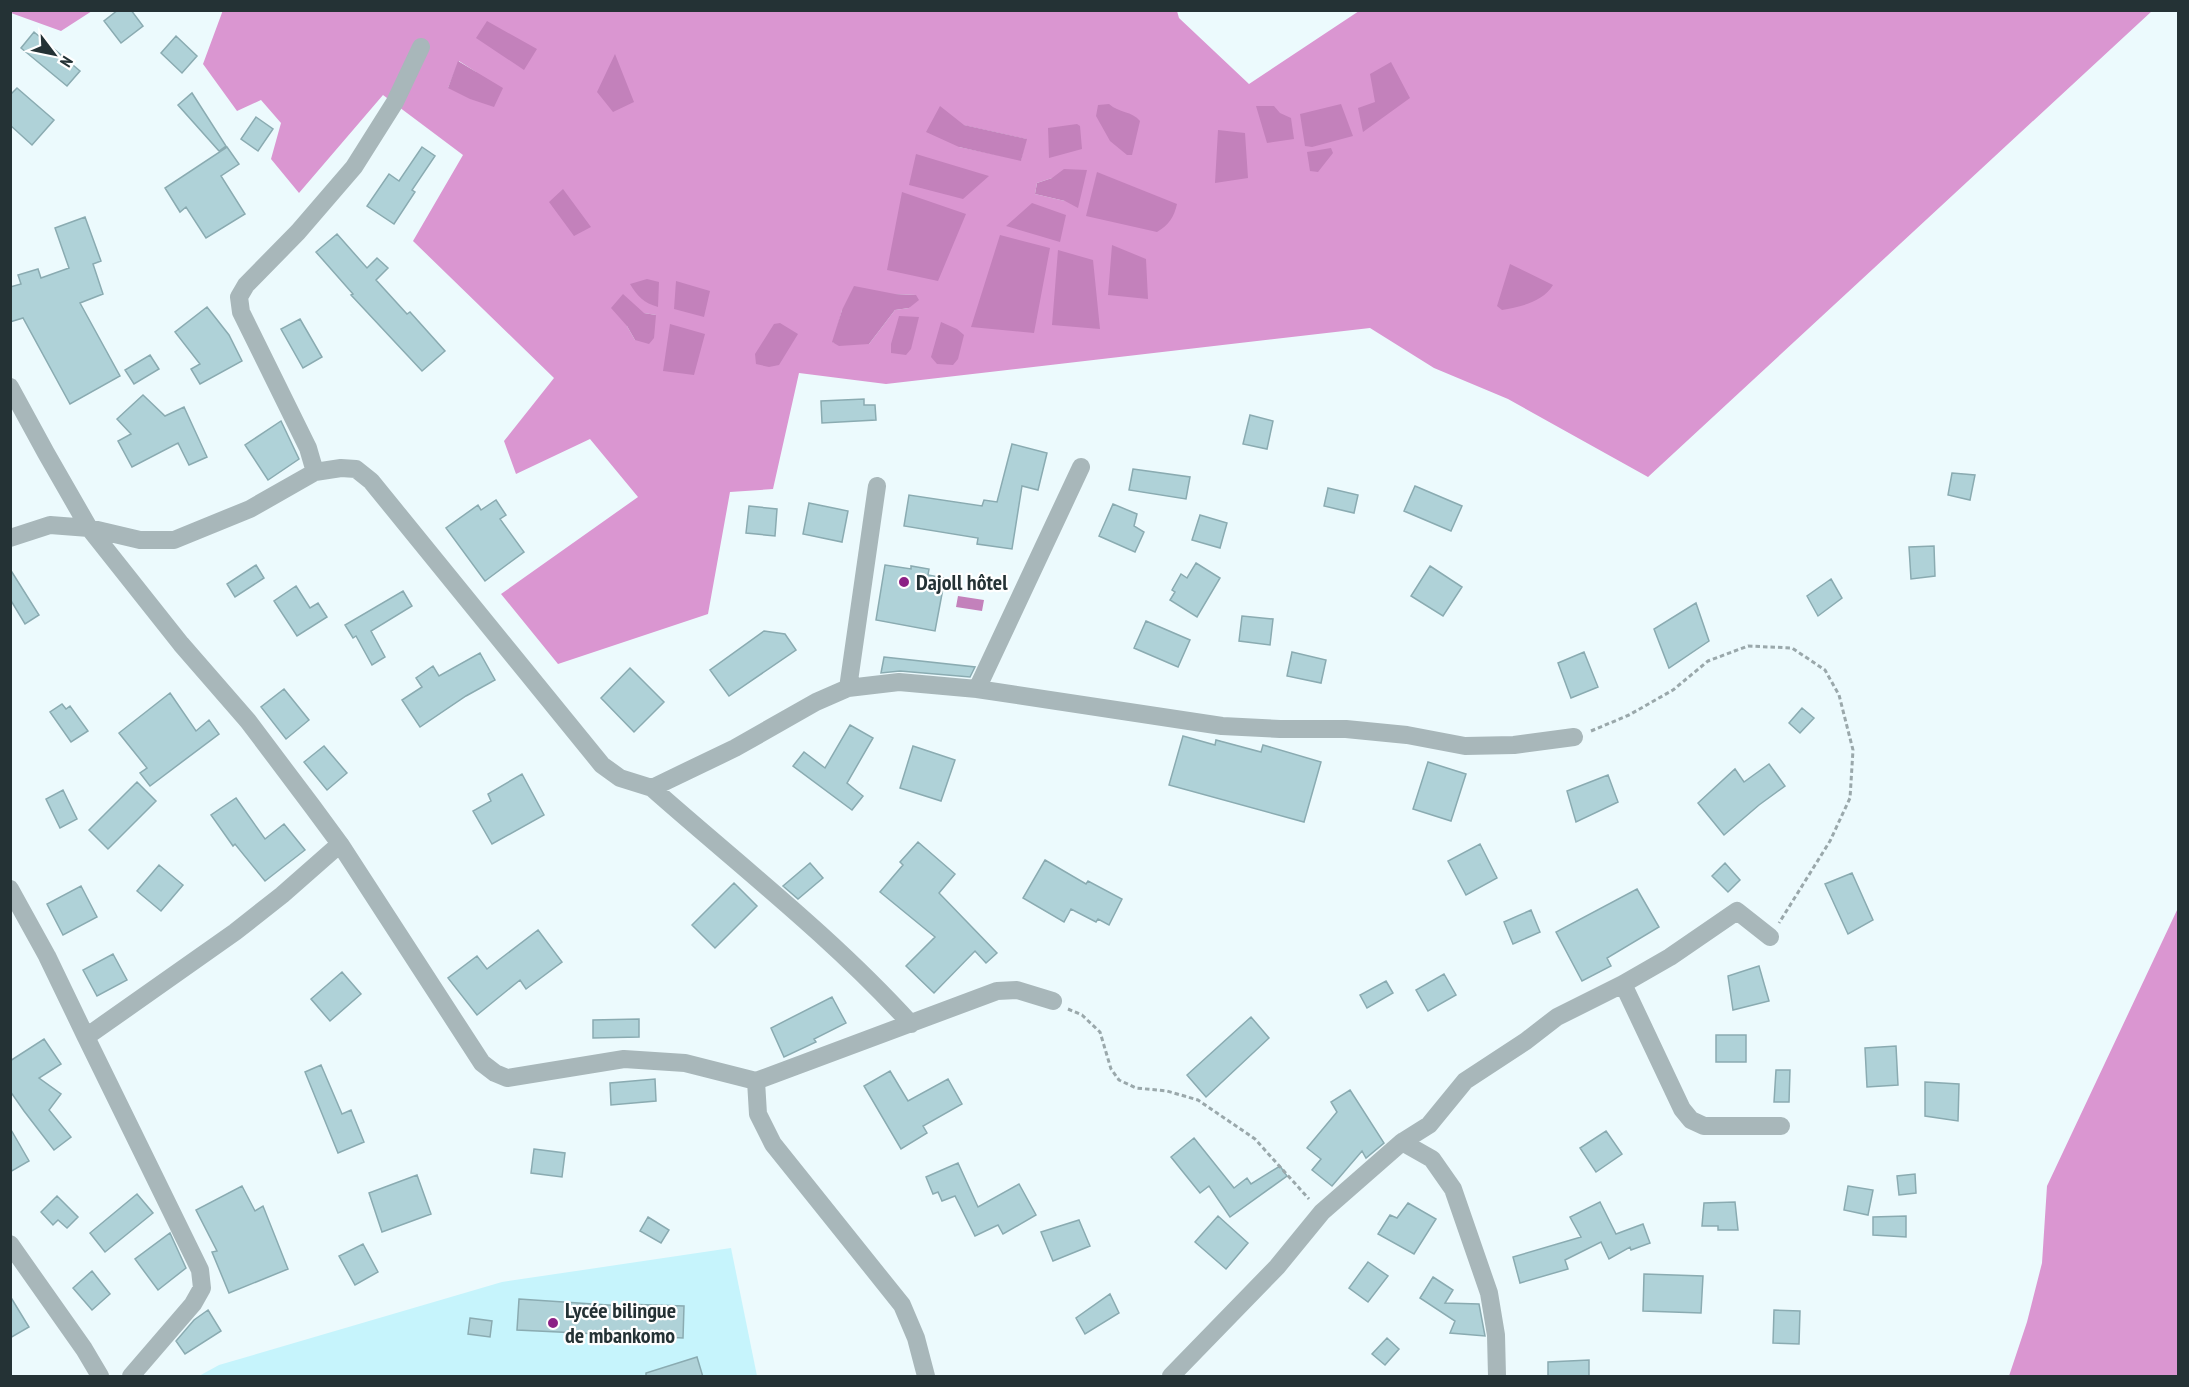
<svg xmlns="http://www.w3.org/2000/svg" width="2189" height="1387" viewBox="0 0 2189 1387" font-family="'PT Sans Narrow',sans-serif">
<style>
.built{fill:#c6f4fc}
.forest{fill:#da96d1;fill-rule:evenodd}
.water{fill:#c381bb}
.building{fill:#afd2d8;stroke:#8aabb1;stroke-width:1.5}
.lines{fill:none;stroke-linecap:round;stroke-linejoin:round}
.path{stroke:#9aa8ab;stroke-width:3;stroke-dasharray:4.5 3;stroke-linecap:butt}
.minor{stroke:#a8b7ba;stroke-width:18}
.poi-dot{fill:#8c2085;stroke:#fff;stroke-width:2}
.labels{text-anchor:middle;stroke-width:4.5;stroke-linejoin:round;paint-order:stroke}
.poi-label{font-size:22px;font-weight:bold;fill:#243235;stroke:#fff;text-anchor:start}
</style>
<rect width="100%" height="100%" fill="#ecfafd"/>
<path class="built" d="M731,1248L757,1376H199L219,1365L502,1282Z"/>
<path class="forest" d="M11,10H92V11L61,31L11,13Z
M223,10L1177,11L1179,18L1249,84L1359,11H2152L1648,477L1508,399L1434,368L1370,328L886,384L799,373L773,489L730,492L708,614L558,664L501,594L638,497L590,439L516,474L504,441L554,378L413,241L463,155L383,95L299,193L271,159L281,123L261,100L237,111L203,64ZM459,61L476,72L448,88ZM963,125L1026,139L1021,160L959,147ZM1052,178L1065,201L1035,194L1037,183ZM895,294L916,295L909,308L895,310L869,344L833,343L842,310ZM644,313L656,315L635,340L627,326Z
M2178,908V1376H2009L2027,1322L2042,1263L2047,1186Z"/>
<path class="water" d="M487,21L537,49L524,70L476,38Z
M615,54L634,102L613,112L597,92Z
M458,61L503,88L494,107L470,99L448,88Z
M1391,62L1410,98L1363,132L1358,108L1375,102L1370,74Z
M1109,104C1119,113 1132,111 1140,121L1132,155H1127L1110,141L1096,116L1098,105Z
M1341,104L1353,136L1312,147L1305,146L1300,114Z
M940,106L964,125L1027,139L1021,161L959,147L926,132Z
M1256,106H1274L1280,113L1291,118L1294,139L1267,143Z
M1077,124L1080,126L1082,149L1049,158L1048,128Z
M1218,130L1245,133L1248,178L1215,183Z
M1331,148L1333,153L1318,172L1310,171L1307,152Z
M916,154L989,176L963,199L909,185Z
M1064,169L1087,170L1078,208L1065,201L1035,194L1037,183L1052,178Z
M1097,172L1177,204C1174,217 1169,225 1157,232L1086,216Z
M563,189L591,227L574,236L549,202Z
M902,192L966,214L938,281L887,270Z
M1032,203L1066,215L1060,242L1006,226Z
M1000,235L1050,248L1034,333L971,327Z
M1112,245L1146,259L1148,299L1108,295Z
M1058,250L1093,260L1100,329L1052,325Z
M1510,264L1553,285C1543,302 1520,307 1502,310L1497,306Z
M647,279L659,282L658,307C644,303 637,296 630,284Z
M676,281L710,291L704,317L674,309Z
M854,286L895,294L916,295L919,300L909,308L895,310L869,344L839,346L832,342L842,310Z
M623,294L644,313L656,315L654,338L649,344L635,340L627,326L611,308Z
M899,316L919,317L911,349L906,355L891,353V344Z
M941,322L957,329L964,335L958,359L953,365L937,364L931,357Z
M780,323L798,334L779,365L769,367L756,364L755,354L774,324Z
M670,324L705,334L694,375L663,371Z
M958,596L984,600L982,611L956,607Z"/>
<path class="building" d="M118,10H131L143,26L121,43L104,21Z
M34,32L80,71L67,86L21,48Z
M176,36L197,56L182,73L161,53Z
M17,88L54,120L32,145L10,125V95Z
M192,93L226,146L219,151L178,105Z
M256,117L273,129L258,151L241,139Z
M227,147L239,164L221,176L245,214L206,238L186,207L180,212L165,188Z
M422,147L435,156L412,190L415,192L394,224L367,206L389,174L399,181Z
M85,217L101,261L93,264L103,294L80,303L120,376L70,404L23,318L10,322V287L21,284L18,275L38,269L41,278L69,268L55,228Z
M337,234L367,268L377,258L388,268L376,280L407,314L410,312L445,351L422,371L351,295L353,294L316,252Z
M207,307L229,335L242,361L200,384L191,369L200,364L175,332Z
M300,319L322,357L303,368L281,329Z
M150,355L159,369L134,384L125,370Z
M143,395L165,416L184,407L207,457L189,465L178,443L132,467L118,441L131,434L117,419Z
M864,399V405H875L876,420L822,423L821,401Z
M1250,415L1273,421L1267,449L1243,444Z
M281,421L299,459L268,480L245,445Z
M1012,444L1047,453L1038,490L1022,486L1012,549L977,544L978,538L904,526L909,495L982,506L984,500L997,502Z
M1133,469L1190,477L1186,499L1129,490Z
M1952,473L1975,475L1970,500L1948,495Z
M1415,486L1462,506L1451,531L1404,511Z
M1328,488L1358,495L1354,513L1324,506Z
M496,500L506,515L500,519L524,552L485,581L446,528L478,505L481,510Z
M809,503L848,511L842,542L803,534Z
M1113,504L1137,514L1134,526L1144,532L1135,552L1099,536Z
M749,506L777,509L775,536L746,533Z
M1200,515L1227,523L1220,548L1192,540Z
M1934,546L1935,576L1911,579L1909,547Z
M1196,563L1220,578L1197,617L1170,600L1175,592L1172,590L1181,574L1187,578Z
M256,565L264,578L235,597L227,584Z
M885,565L911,569V566L929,569L928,575L945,578L935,631L876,620Z
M1430,566L1462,587L1443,616L1411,596Z
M10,569L39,615L25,624L10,599Z
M1831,579L1842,598L1818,616L1807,596Z
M296,586L310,608L318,603L327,617L297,636L274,601Z
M403,591L412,606L371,631L385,657L372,665L356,636L353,638L345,625Z
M1696,603L1709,641L1669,668L1654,629Z
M1242,616L1273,619L1270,645L1239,641Z
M1146,621L1190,640L1178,667L1134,648Z
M764,631L785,634L796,650L729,696L710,670Z
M1292,652L1326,660L1321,683L1287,676Z
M1584,652L1598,687L1571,698L1558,663Z
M480,653L495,680L466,696L420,727L402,700L422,687L416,678L433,666L439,676Z
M884,657L975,667L970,677L900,671L881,673Z
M630,668L664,702L634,732L601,698Z
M284,689L309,720L286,739L261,707Z
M170,693L196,731L209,720L219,734L150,786L140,773L147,768L119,733Z
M62,704L66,709L70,706L88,731L71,742L50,712Z
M1802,708L1814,718L1800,733L1789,723Z
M850,725L873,738L847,783L863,796L852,810L793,766L804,752L825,768Z
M1183,736L1215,745L1216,740L1261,752L1263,745L1321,762L1304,822L1169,785Z
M324,746L347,773L327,790L304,762Z
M913,746L955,760L941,801L900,788Z
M1428,762L1466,774L1451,821L1413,809Z
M1769,764L1785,786L1759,805L1724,835L1698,803L1735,769L1744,782Z
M522,774L544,815L492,844L473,811L491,801L488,794Z
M1608,775L1618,802L1576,822L1567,791Z
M137,782L156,801L108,849L89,830Z
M63,790L77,819L60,828L46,799Z
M236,798L265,839L284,824L305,850L265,881L235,844L233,846L211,815Z
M918,842L955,874L939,893L997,953L986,963L975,951L934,993L906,966L935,937L880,892L903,865L900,862Z
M1480,844L1497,878L1466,895L1448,861Z
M1045,860L1086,884L1088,881L1122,899L1109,925L1098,919L1096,922L1071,909L1064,922L1023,898Z
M810,863L823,878L798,899L783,886Z
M1725,863L1740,880L1728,892L1712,876Z
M159,865L183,885L161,911L137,891Z
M1852,873L1873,920L1848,934L1825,884Z
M734,883L757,906L715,948L692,925Z
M81,886L97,917L63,935L47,904Z
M1637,889L1659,927L1607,958L1611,966L1582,981L1556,932Z
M1531,910L1540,932L1513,944L1504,922Z
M538,930L562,962L526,989L520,980L477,1015L448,978L477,956L487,969Z
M113,954L127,980L97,996L83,970Z
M1759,966L1769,1001L1733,1010L1728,976Z
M342,972L361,994L330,1021L311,999Z
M1444,974L1456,995L1428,1011L1416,990Z
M1386,981L1393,993L1367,1008L1360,995Z
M832,997L846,1023L814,1039L816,1042L784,1057L771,1028Z
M1251,1017L1269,1038L1206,1097L1187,1075Z
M639,1019V1037L593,1038V1020Z
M1716,1035H1746V1062H1716Z
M44,1039L61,1064L39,1078L61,1094L49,1110L71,1137L54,1150L24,1111L10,1091V1061Z
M1896,1046L1898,1085L1867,1087L1865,1048Z
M321,1065L342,1114L351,1110L364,1142L338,1153L305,1072Z
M1776,1070H1790L1789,1102H1774Z
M890,1071L908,1101L948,1079L962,1104L923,1126L927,1133L901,1149L864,1086Z
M655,1079L656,1101L611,1105L610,1083Z
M1925,1082L1959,1084L1958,1121L1925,1116Z
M1350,1090L1384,1143L1366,1158L1362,1151L1332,1186L1312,1170L1321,1159L1307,1148L1337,1112L1331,1102Z
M10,1128L29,1161L10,1172Z
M1606,1131L1622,1154L1596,1172L1580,1148Z
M1194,1138L1234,1188L1247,1178L1251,1184L1280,1166L1287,1176L1230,1217L1209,1186L1200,1193L1171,1157Z
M534,1149L565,1153L562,1177L531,1173Z
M958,1163L978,1207L1019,1184L1036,1215L1003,1234L998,1225L975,1236L955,1196L942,1201L938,1192L933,1194L926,1177Z
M1915,1174L1916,1193L1899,1195L1897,1176Z
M417,1175L431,1214L382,1232L369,1193Z
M242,1186L255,1211L263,1206L288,1269L229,1293L212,1252L217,1251L196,1210Z
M1848,1186L1873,1190L1868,1215L1844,1210Z
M137,1194L153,1213L105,1252L90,1233Z
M57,1196L78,1217L67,1228L58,1220L53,1225L41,1212Z
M1600,1202L1616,1234L1643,1224L1650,1243L1631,1250L1630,1247L1609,1259L1601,1242L1565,1260L1568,1269L1520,1283L1513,1257L1581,1237L1570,1217Z
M1735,1202L1738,1230H1718V1226H1702L1704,1203Z
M1408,1203L1436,1219L1414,1254L1378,1234L1390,1215L1397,1218Z
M1218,1216L1248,1243L1226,1269L1195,1242Z
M1906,1216V1237L1873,1235V1217Z
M648,1217L669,1230L661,1243L640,1231Z
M1079,1220L1090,1246L1053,1261L1041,1232Z
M170,1233L186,1268L158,1290L135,1259Z
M363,1244L378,1272L355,1285L339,1256Z
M1368,1262L1388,1276L1368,1302L1349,1288Z
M92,1271L110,1294L92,1310L73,1288Z
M1644,1274L1703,1276L1701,1313L1643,1311Z
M1433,1277L1453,1290L1445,1303L1479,1304L1485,1336L1450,1333L1455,1321L1420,1298Z
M1110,1294L1119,1313L1085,1334L1076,1318Z
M10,1296L29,1327L10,1338Z
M519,1299L623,1306V1304L684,1306L683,1338L517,1330Z
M208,1310L221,1331L185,1354L176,1341L194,1320Z
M1774,1310L1800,1311L1799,1344L1773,1343Z
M470,1318L492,1321L490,1337L468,1334Z
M1387,1338L1399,1349L1385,1365L1372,1354Z
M697,1357L703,1377H646V1373Z
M1589,1360V1377H1548V1362Z"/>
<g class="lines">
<path class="path" d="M1591,731L1629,715L1673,690L1708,661L1748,646L1792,648L1825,670L1839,695L1853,750L1850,798L1830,841L1779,923
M1068,1009L1082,1015L1100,1032L1111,1069L1119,1080L1136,1088L1167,1091L1198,1100L1255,1139L1309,1199"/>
<path class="minor" d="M10,387L46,453L89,528L181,644L248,721L312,806L340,844L482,1063L495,1073L507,1078L624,1059L685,1063L756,1081
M315,472L308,448L241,312L239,297L246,285L298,232L354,167L395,102L421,47
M10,538L50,525L89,528L140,540H174L250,509L315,472L341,468L356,469L371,481L602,765L620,778L652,788C739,865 832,937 911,1024
M848,688L877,486
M977,689L1081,467
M652,788L735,748L816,702L848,688L899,682L977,689L1222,726L1280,729H1346L1407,735L1465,746L1514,745L1574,737
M10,889L47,956L86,1037L235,932L282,895L340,844
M1623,984L1682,1109L1691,1120L1704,1126H1781
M86,1037L200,1270L202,1288L193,1304L131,1376
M1402,1142L1429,1125L1465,1081L1526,1041L1557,1017L1623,984L1670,957L1737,911L1770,937
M10,1244L84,1349L100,1376
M926,1376L916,1338L902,1305L773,1144L758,1114L756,1081L997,991L1017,990L1053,1001
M1171,1376L1277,1267L1322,1212L1402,1142L1432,1159L1453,1189L1489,1293L1496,1335L1497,1376"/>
</g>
<g class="poi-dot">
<circle cx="904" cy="582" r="6"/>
<circle cx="553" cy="1323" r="6"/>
</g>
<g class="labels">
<g class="poi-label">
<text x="916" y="590">Dajoll hôtel</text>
<text x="565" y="1318">Lycée bilingue<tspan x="565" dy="25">de mbankomo</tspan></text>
</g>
</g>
<rect width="2189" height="1387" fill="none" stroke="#243235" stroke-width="24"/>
<g transform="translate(54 54) rotate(122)" stroke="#ffffff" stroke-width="4.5" paint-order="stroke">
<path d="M0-4.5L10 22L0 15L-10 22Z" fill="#243235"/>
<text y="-9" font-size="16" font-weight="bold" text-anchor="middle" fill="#243235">N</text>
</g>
</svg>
